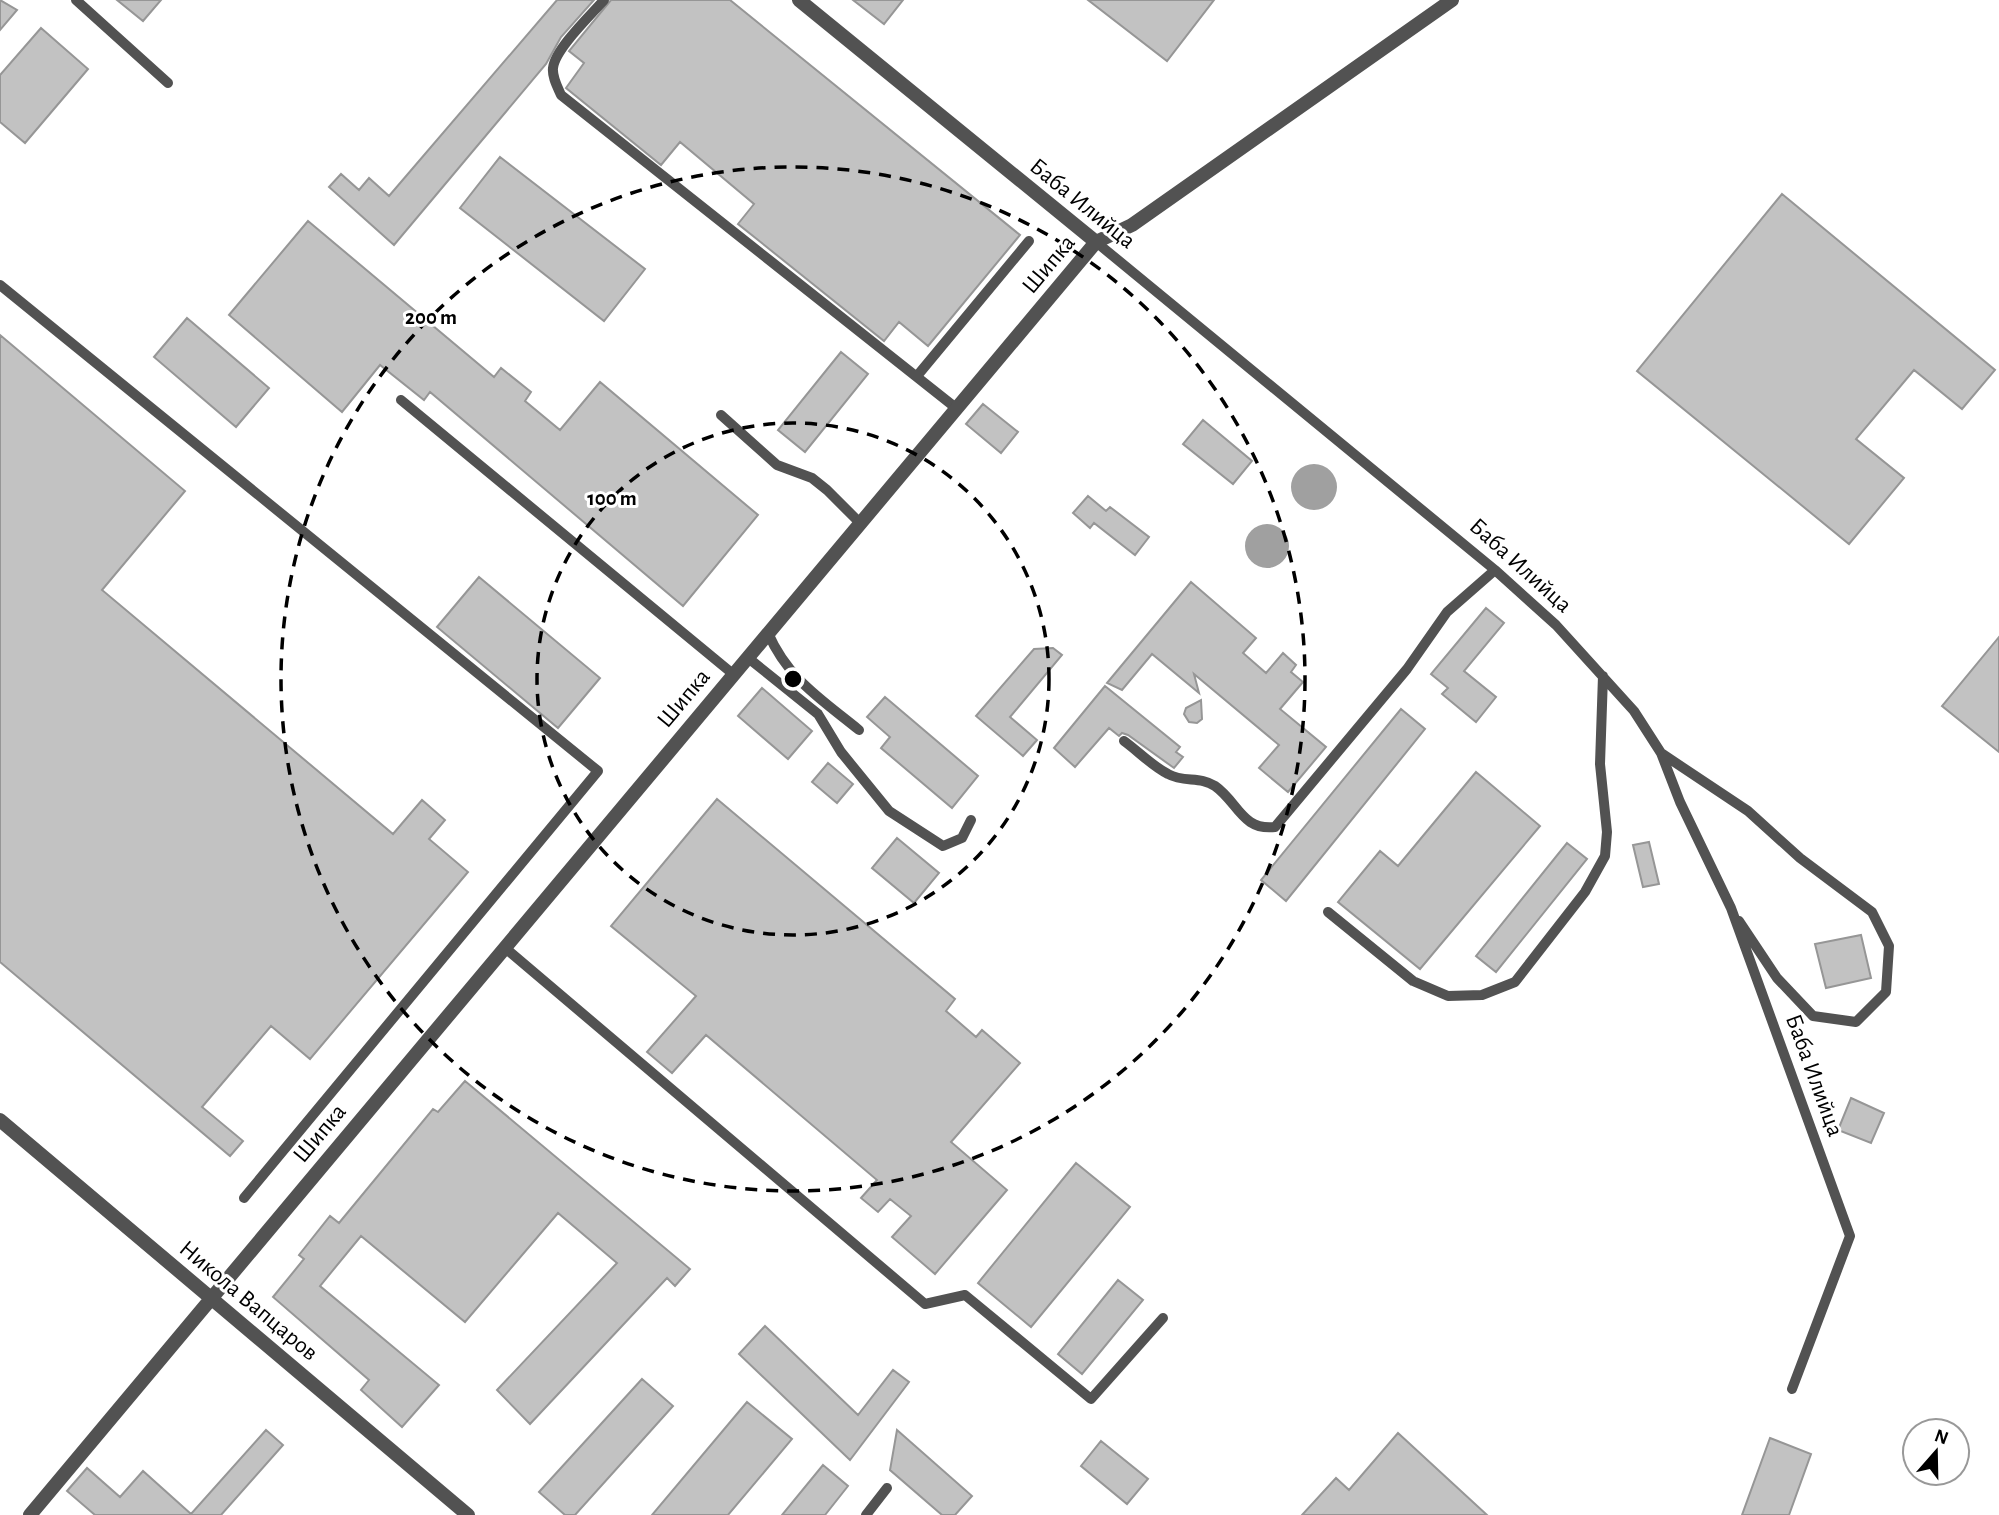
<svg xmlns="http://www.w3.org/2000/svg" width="1999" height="1515" viewBox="0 0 1999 1515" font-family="'Alegreya Sans',sans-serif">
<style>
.water{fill:#a0a0a0}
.building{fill:#c2c2c2;stroke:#969696;stroke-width:2}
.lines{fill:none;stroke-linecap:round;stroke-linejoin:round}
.lane{stroke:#525252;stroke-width:10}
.street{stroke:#525252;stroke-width:14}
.ring{fill:none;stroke:#000;stroke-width:3.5;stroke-dasharray:12 9}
.labels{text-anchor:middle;stroke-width:6;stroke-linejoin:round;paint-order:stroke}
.street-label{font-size:24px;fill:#000;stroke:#fff}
.centre{fill:#000;stroke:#fff;stroke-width:3.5}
.ring-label{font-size:21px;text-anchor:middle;font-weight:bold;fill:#000;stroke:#fff;stroke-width:6;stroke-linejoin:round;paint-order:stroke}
</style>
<rect width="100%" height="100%" fill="#fff"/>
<path class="water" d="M1291 487a23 23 0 1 1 46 0a23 23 0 1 1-46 0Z
M1245 546a22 22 0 1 1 44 0a22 22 0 1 1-44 0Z"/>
<path class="building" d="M0,0L17,10L0,30Z
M117,0H161L143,21Z
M557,0H594L561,37L546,64L394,245L329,187L341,174L359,190L369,178L389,196Z
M611,0H730L1020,235L928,346L899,322L884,341L738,224L754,204L680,142L661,165L566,88L584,63L569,51Z
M853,0H903L884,24Z
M1088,0H1214L1167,61Z
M41,28L88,69L25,143L0,122V75Z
M500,157L645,269L604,321L460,208Z
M1782,194L1995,370L1962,409L1914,370L1856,439L1904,478L1849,544L1637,371Z
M308,221L494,377L501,368L531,392L525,401L560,430L600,382L758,515L683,606L430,392L424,400L380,365L342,412L229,315Z
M187,318L269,388L236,427L154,357Z
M0,335L185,491L102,590L393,834L422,800L445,820L429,839L468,872L310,1059L271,1026L202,1107L243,1141L230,1156L0,962Z
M841,352L868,374L805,452L778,430Z
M983,404L1018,432L1001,453L966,424Z
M1203,420L1252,461L1233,484L1183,444Z
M1088,496L1106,511L1110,507L1149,537L1135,555L1094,523L1090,528L1073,513Z
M479,577L600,678L558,728L437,627Z
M1191,582L1256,638L1243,653L1266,673L1283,653L1296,665L1291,672L1303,682L1280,709L1326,747L1288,792L1259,768L1279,745L1194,674L1199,693L1152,654L1122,690L1107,683Z
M1486,608L1504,623L1464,671L1496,697L1476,722L1442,694L1448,688L1431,674Z
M1999,637V752L1942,706Z
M1053,648L1062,655L1010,717L1037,740L1023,756L976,716L1034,649Z
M1105,686L1180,747L1176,752L1183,757L1174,768L1128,735L1122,733L1119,736L1109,728L1075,767L1054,748Z
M762,688L812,731L788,759L738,716Z
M885,697L978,776L952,808L881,748L890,737L867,717Z
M1201,700L1202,719L1197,723L1189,722L1184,714L1186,708Z
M1401,709L1425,729L1286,901L1261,880Z
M828,763L853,784L837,803L812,782Z
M1476,772L1540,826L1420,969L1338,902L1380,851L1398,866Z
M717,799L955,999L946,1011L976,1037L982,1030L1020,1063L951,1142L1007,1190L935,1274L892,1237L911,1216L890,1199L878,1212L861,1198L877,1180L706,1035L672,1073L647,1052L696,996L611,926Z
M897,838L939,873L914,903L872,868Z
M1649,842L1659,884L1643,887L1633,845Z
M1567,843L1587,859L1496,972L1476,956Z
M1861,935L1871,978L1826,988L1815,944Z
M465,1081L690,1269L675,1286L667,1278L530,1424L497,1390L617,1263L558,1213L465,1322L361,1236L320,1286L439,1385L402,1427L361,1390L369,1380L273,1297L304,1259L299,1255L330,1216L339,1223L433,1109L438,1112Z
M1851,1098L1884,1113L1871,1143L1838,1130Z
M1076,1163L1130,1207L1031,1327L978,1283Z
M1118,1280L1143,1300L1082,1374L1058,1354Z
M765,1326L858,1415L893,1370L909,1382L850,1460L739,1354Z
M642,1379L673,1406L575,1515H565L539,1492Z
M747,1402L792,1439L728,1515H652Z
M266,1430L283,1445L221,1515H95L67,1491L87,1468L120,1497L143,1471L191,1514Z
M897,1430L972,1496L955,1515H942L890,1470Z
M1398,1433L1487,1515H1302L1336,1478L1349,1490Z
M1770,1438L1811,1454L1789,1515H1742Z
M1101,1441L1148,1479L1127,1504L1081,1466Z
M823,1465L848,1486L825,1515H782Z"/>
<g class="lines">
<path class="lane" d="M76,0L168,83
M604,0C591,15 555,49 553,68C552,77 557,86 561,95L956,408
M1096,242L1495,570L1556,625L1634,711L1661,753L1680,802L1731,908L1850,1236L1792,1389
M0,285L598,771L244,1198
M917,376L1029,241
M401,400L733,674
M721,415L777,465L812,478L827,490L860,523
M768,633C788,679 821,699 859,730
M747,657L818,714L841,752L889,811L943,846L962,838L971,820
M1124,741C1138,751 1152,766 1168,774C1184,783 1200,776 1215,786C1238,802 1242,831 1275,827L1407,669L1447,612L1495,570
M1661,753L1748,811L1800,858L1872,912L1889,946L1886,992L1856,1022L1813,1016L1777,978L1739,921
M1328,912L1413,981L1448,996L1482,995L1515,982L1585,892L1605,856L1607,832L1600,764L1603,676
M504,947L925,1304L965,1295L1091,1399L1163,1318
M866,1515L887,1488"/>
<path class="street" d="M799,0L1096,242
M0,1120L468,1515
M30,1515L1096,242L1132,225L1452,0"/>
</g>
<g class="ring">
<circle cx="793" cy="679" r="256"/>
<circle cx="793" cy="679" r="512"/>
</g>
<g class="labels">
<g class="street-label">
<text transform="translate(1083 203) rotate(39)" y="8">Баба Илийца</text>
<text transform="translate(1048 264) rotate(-50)" y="8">Шипка</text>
<text transform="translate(1521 565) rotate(42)" y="8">Баба Илийца</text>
<text transform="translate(683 698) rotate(-50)" y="8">Шипка</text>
<text transform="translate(1815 1075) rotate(70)" y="8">Баба Илийца</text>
<text transform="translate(319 1133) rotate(-50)" y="8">Шипка</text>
<text transform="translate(249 1300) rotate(40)" y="8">Никола Вапцаров</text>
</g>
</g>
<circle cx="793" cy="679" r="10" class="centre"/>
<g class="ring-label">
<text x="431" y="324">200 m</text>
<text x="612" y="505">100 m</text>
</g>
<g transform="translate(1936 1452) rotate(20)"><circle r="33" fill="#ffffff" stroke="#999999" stroke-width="2"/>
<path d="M0-5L12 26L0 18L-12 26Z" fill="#000000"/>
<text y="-10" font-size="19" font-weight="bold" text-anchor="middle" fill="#000000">N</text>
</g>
</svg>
